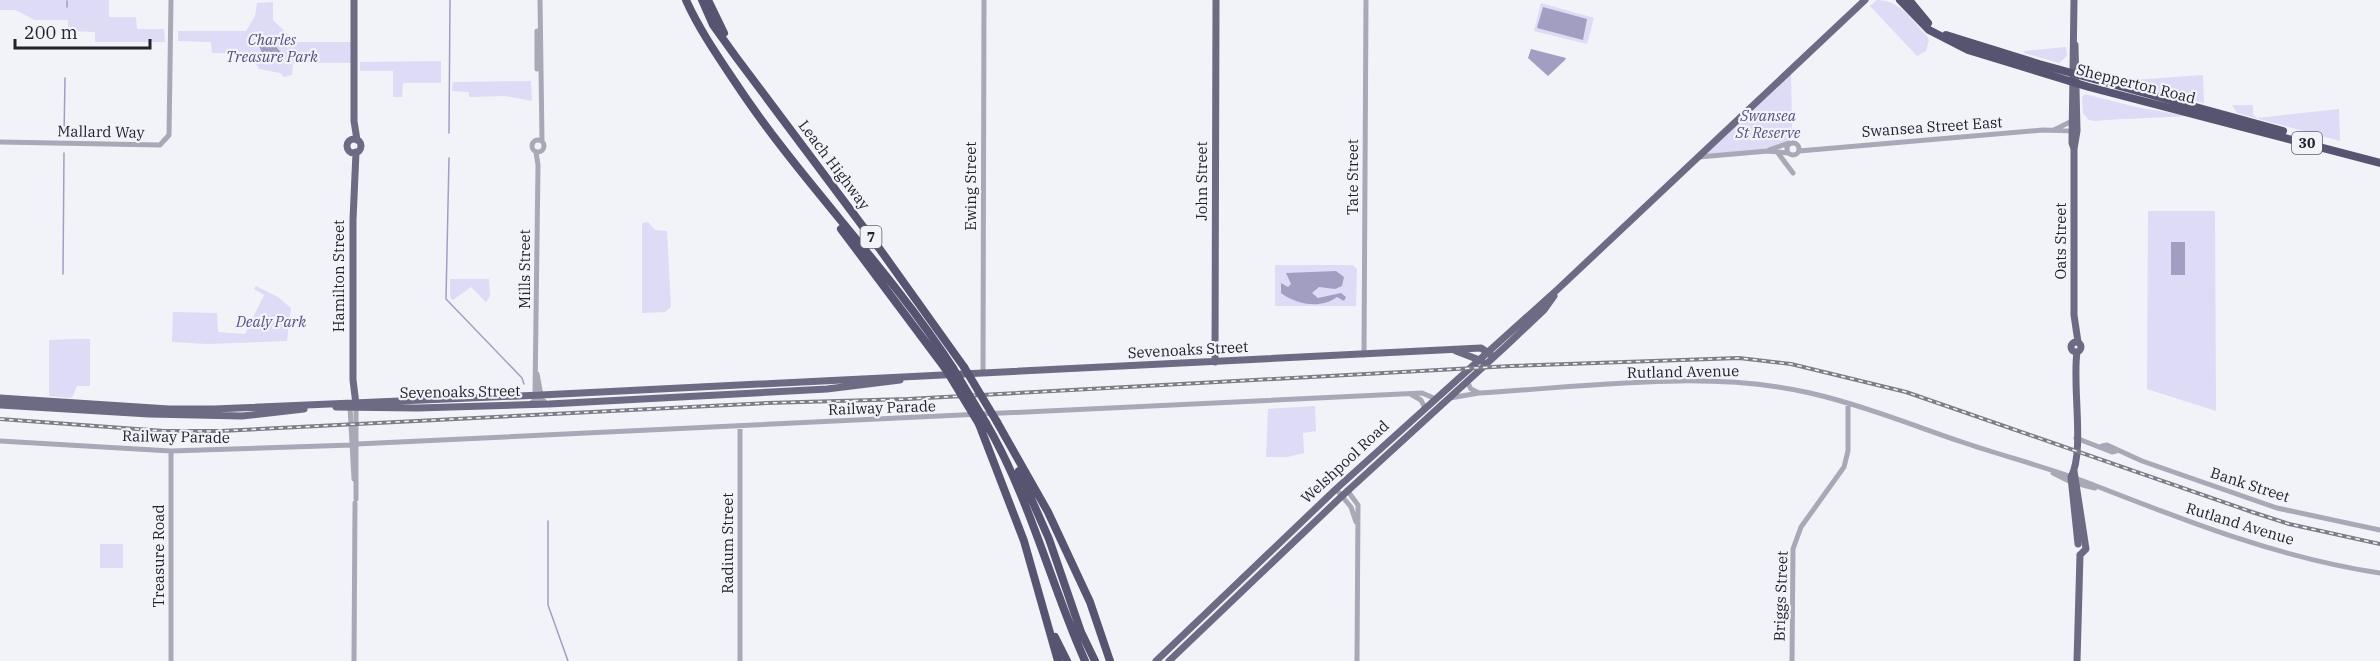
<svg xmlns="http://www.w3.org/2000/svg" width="2380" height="661" viewBox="0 0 2380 661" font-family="'IBM Plex Serif',serif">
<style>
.green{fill:#dddbf5}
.water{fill:#a29ec2}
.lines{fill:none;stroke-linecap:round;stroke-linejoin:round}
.stream{stroke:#a29ec2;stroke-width:1.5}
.minor{stroke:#a9a8b7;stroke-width:5}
.major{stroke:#6d6a84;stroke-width:7}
.highway{stroke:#575471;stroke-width:8}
.rail-casing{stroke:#7e7d87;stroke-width:4}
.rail{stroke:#f2f2f9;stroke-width:1.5;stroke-dasharray:4.5;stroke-linecap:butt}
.highway-bridge{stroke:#575471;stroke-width:8}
.labels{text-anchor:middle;stroke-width:4.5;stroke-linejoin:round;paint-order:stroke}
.shield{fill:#f2f2f9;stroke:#61606b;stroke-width:1.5}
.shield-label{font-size:14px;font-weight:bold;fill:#23212e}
.park-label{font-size:15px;font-style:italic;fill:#574f82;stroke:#f2f2f9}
.street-label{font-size:15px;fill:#23212e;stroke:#f2f2f9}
</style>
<rect width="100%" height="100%" fill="#f2f2f9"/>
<path class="green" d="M0,0H109V17H136L137,29H164L165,42H95V32L68,31V20H35L15,10H0Z
M1877,0C1901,0 1911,20 1927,36L1929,40L1926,51L1917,56L1870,6Z
M273,2V20L296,42H351V63H293L292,75L284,77L280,73L259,69L249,53H212L211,42L178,41V31H246L255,16L257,3Z
M1541,3L1594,18L1587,44L1534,31Z
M2066,47L2067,56L2059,63L2024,53V51Z
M441,61V83H403L402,97H393V71H360V62Z
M1791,71L1792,128L1789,143L1766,151L1699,157Z
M2203,75L2204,103L2119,81Z
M531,81L532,101L505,96L469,97V92L452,91L453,82Z
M2085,94L2136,107L2188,116C2156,118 2126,118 2095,121L2089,120L2083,113L2082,97Z
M2232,105H2253V114L2257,118L2339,109L2340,141L2237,113Z
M2148,211H2215L2216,411L2147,389Z
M648,222L655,230L667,231L671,307L665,312L642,313V223Z
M1275,265H1353L1357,269L1356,306H1275Z
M450,279H489L490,296L486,302L471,287L453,300L450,297Z
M256,286L278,297L291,308L287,341L207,344L172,342L173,312L217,313L218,332L245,334L264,295L254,289Z
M77,339H90V386H77L72,398L49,396V340Z
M1315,406L1316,431L1303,433L1304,453L1287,457H1266L1268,409Z
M100,544H123V568H100Z"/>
<path class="water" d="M1543,7L1587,19L1583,40L1537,28Z
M262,38C273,38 276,49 284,55L282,60L264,57L259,46Z
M1531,49L1566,58L1565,60L1548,76L1528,58Z
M2171,242H2185V275H2171Z
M1336,271L1344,277L1342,286L1335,289L1319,287L1312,293L1318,298L1341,293L1346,297L1344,301L1337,297C1321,309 1297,305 1281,293V283L1288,287L1291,284L1286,273Z"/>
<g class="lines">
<path class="stream" d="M67,1V7
M449,133L450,0
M64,136L65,78
M449,158L446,299L522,378L524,384
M63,274L64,153
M548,521V605L568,661"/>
<path class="minor" d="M540,0L542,140
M537,69V31
M2054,130L2072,121
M532 146a6 6 0 1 1 12 0a6 6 0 1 1-12 0Z
M0,142L160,145L169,135L171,0
M1787 149a6 6 0 1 1 12 0a6 6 0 1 1-12 0Z
M1769,150L1789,143
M1799,151L2043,130L2075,131
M536,152L538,165L535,395L548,404
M1778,153L1793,173
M1699,157L1768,151L1788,153
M1364,355L1366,0
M983,372L984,0
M1467,382L1471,389L1479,393
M1412,395L1421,400L1425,408
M1450,398L1479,393C1585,387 1706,369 1810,393C1862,405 1912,425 1962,442C2003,456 2046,467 2086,482C2181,519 2278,558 2380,573
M530,404L541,395L537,374
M350,407L354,479
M356,407V499
M740,426V661
M2076,438L2112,452L2116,451
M0,441L171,451L352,445
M357,444L1422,393L1436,399
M2102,446L2107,445L2142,461L2277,508L2380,530
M2053,473L2071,482L2095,488
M1336,489L1351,507L1356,522
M1347,490L1358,505L1357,661
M171,661V451
M354,661L355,503
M1792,661L1793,549L1801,527L1844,467L1848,451V403"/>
<path class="major" d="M354,0V121L357,140
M2074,0L2072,143L2074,149V315L2078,342
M347 146a7 7 0 1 1 14 0a7 7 0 1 1-14 0Z
M2074,149L2077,131L2075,45
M356,152L353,220V380L356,404
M2071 347a5 5 0 1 1 10 0a5 5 0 1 1-10 0Z
M1456,351L1482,361
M2077,352C2072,385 2085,452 2071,477L2078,544
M1215,362L1216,0
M0,398L169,409H214L541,395L1481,348L1494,357
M0,405L149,414L242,416L304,409
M336,407L418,408L549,404L827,389L900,380
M2074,471L2086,549L2080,555
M1156,661L1336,489L1558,289L1865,0
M1169,661L1342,496L1506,346L1544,310L1554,296
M2077,661L2080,555"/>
<path class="highway" d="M686,0C699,29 717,55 735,82C801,182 888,267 953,368
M702,0L713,25L736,57L879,248L964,367
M708,0L724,33
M1900,0L1929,30L1968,50L2089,87L2380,163
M1909,0L1928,23
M1946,35L2039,64L2283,131
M841,229L945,368
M997,422L1048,512L1090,602L1110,661
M986,423C1030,498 1050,583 1085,661
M979,424L1024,541L1058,661
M1019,471L1049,539L1081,632L1095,661
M1055,637L1067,661"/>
<defs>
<path id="rail" d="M0,419L164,431H221L767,403L908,399L1511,366L1739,358L1791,364L1906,392L2252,512L2289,524L2380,544"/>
</defs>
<use href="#rail" class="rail-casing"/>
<use href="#rail" class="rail"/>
<path class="highway-bridge" d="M964,367L997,422
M945,368L979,424
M953,368L986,423"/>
</g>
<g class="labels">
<g class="shield">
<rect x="2292" y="132" width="30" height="22" rx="4.5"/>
<rect x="860.5" y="226" width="21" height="22" rx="4.5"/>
</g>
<g class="shield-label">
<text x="2307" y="148">30</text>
<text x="871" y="242">7</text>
</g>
<g class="park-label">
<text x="272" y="45">Charles<tspan x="272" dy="17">Treasure Park</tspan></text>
<text x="1768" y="121">Swansea<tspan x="1768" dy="17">St Reserve</tspan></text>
<text x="271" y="327">Dealy Park</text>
</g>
<g class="street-label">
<text transform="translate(2136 84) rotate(14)" y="5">Shepperton Road</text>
<text transform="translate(1932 127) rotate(-4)" y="5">Swansea Street East</text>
<text transform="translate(101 132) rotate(1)" y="5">Mallard Way</text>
<text transform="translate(834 165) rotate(53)" y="5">Leach Highway</text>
<text transform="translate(1353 177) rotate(-90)" y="5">Tate Street</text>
<text transform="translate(1202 181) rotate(-90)" y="5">John Street</text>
<text transform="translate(971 186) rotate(-90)" y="5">Ewing Street</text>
<text transform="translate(2061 241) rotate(-90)" y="5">Oats Street</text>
<text transform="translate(525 269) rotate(-90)" y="5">Mills Street</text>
<text transform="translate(339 276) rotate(-90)" y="5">Hamilton Street</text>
<text transform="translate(1188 350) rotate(-3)" y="5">Sevenoaks Street</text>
<text transform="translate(1683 372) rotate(-1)" y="5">Rutland Avenue</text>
<text transform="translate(460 392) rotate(-1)" y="5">Sevenoaks Street</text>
<text transform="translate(882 408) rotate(-2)" y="5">Railway Parade</text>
<text transform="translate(176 437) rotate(1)" y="5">Railway Parade</text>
<text transform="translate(1345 462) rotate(-43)" y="5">Welshpool Road</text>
<text transform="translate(2250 485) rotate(18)" y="5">Bank Street</text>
<text transform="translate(2240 524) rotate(17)" y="5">Rutland Avenue</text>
<text transform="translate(728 543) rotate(-90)" y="5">Radium Street</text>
<text transform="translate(159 556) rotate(-90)" y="5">Treasure Road</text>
<text transform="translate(1781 596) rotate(-88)" y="5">Briggs Street</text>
</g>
</g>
<path d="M15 39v9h135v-9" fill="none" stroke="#23212e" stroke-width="3"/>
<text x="24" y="39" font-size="18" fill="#23212e" stroke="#f2f2f9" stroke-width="4.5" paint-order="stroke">200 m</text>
</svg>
